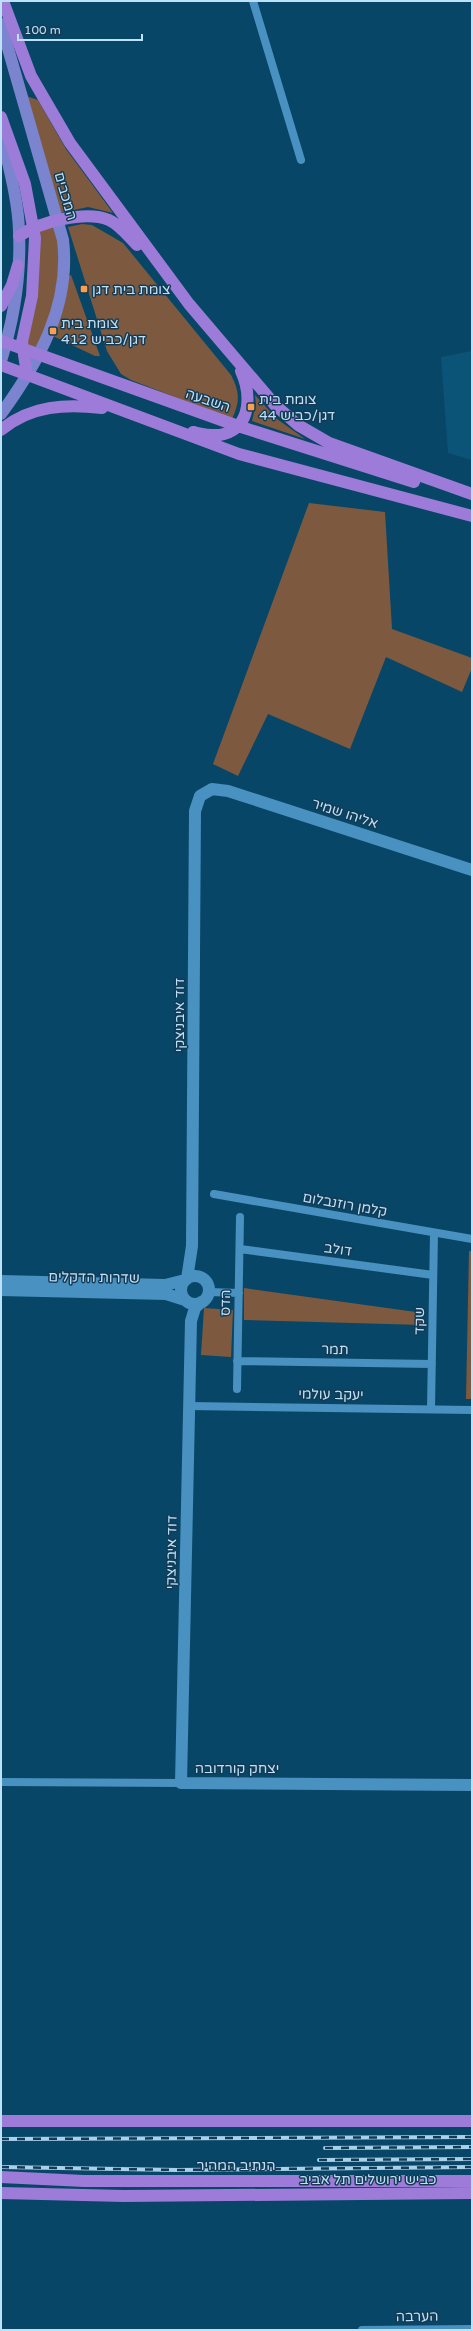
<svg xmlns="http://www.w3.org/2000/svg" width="473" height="2331" viewBox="0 0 473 2331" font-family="'Varela Round',Heebo,sans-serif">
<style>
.built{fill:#0c5378}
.green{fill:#7d5a3f}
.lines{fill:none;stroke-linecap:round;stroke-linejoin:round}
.street{stroke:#4991c0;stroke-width:8}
.secondary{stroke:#4991c0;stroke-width:12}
.primary{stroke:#7b84ce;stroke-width:12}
.highway{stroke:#9d7bd8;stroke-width:12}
.rail-casing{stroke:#aad0ea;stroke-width:4}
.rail{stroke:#143b53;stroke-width:2.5;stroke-dasharray:8;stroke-linecap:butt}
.poi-dot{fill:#fa9f4f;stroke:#143b53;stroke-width:1.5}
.labels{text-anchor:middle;stroke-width:3;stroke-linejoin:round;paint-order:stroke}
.street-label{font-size:14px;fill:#bee1fa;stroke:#143b53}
.poi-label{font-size:14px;fill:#bee1fa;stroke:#143b53;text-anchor:start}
</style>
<rect width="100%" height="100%" fill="#084667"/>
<path class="built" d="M472,351V460L448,453L441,357Z"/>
<path class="green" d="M26,96L38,100L66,149L113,213L88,207L60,213Z
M55,224L60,239L61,282L37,352L25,347L37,230Z
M82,224L92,225L123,243L231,375C240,392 240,402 232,419L131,380L121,374L107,351L68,227Z
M71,275L100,356H95L53,336L67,277Z
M255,395L277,419L305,439L252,421L256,404Z
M309,503L385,512L392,629L472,658V668L462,692L386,657L350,749L268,714L238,776L213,764Z
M469,1251H472V1399H466Z
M244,1288L423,1313V1325L244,1320Z
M204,1308L233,1310L231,1357L201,1355Z"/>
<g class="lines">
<path class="street" d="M253,1L301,160
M214,1194L472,1239
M240,1249L433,1275
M209,1292L239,1293
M237,1361L432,1364
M237,1389L240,1217
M189,1406L472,1410
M431,1409L434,1233
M1,1782L181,1783
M362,2330L472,2329"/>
<path class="secondary" d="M181 1290a14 14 0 1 1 28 0a14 14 0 1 1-28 0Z
M187,1279L192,1246L195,811L200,796L212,789L228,791L472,870
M1,1281L165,1285L185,1280
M1,1290L166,1294L185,1300
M201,1302L195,1308L191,1321L181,1783L472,1785"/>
<path class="primary" d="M1,24L63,240C71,306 38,363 1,414
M1,132C8,165 18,198 19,231C21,275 14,319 1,361"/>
<path class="highway" d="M3,1L31,76L70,143L189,304L275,405L298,425L329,443L472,494
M1,117L25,184L35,238L32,296L22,342L27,374
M19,236C39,222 86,210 109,220C120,225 128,236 137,245
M1,306L12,285L18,265
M1,341L238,426L414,482
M1,365L239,454L472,516
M1,430C31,405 66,404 102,408
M193,432C203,434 214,437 224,434C252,426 251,393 241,371
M1,2121H472
M1,2177L84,2181H472
M1,2193L124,2196L472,2193"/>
<defs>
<path id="rail" d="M1,2139L472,2137
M325,2148L472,2147
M319,2160L472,2159
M1,2167L177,2170L472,2167"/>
</defs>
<use href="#rail" class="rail-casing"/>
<use href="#rail" class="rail"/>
</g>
<g class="poi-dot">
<rect x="80" y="285" width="8" height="8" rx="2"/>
<rect x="49" y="327" width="8" height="8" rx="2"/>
<rect x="247" y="403" width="8" height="8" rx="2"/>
</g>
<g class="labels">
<g class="street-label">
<text transform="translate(66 196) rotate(74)" y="5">המכבים</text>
<text transform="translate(208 400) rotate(19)" y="5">השבעה</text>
<text transform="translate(345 813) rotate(18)" y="5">אליהו שמיר</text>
<text transform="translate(179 1015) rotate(-90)" y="5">דוד איבניצקי</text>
<text transform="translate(345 1204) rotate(10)" y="5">קלמן רוזנבלום</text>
<text transform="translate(338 1249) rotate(8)" y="5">דולב</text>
<text transform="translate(94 1277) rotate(1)" y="5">שדרות הדקלים</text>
<text transform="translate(225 1303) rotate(-89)" y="5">הדס</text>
<text transform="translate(419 1321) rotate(-89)" y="5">שקד</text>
<text transform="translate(335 1349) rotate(1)" y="5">תמר</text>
<text transform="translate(331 1394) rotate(1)" y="5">יעקב עולמי</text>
<text transform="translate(171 1552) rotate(-89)" y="5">דוד איבניצקי</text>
<text x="237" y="1773">יצחק קורדובה</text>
<text x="236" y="2170">הנתיב המהיר</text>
<text x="368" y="2184">כביש ירושלים תל אביב</text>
<text transform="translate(417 2316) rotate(-1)" y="5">הערבה</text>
</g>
<g class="poi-label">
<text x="92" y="294">צומת בית דגן</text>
<text x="61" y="328">צומת בית<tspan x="61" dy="16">דגן/כביש 412</tspan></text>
<text x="259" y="404">צומת בית<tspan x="259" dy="16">דגן/כביש 44</tspan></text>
</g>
</g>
<rect width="473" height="2331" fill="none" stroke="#bee1fa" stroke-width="4"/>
<path d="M18 34v6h124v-6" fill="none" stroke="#bee1fa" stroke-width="2"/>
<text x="24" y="34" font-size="12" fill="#bee1fa" stroke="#143b53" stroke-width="3" paint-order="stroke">100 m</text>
</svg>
